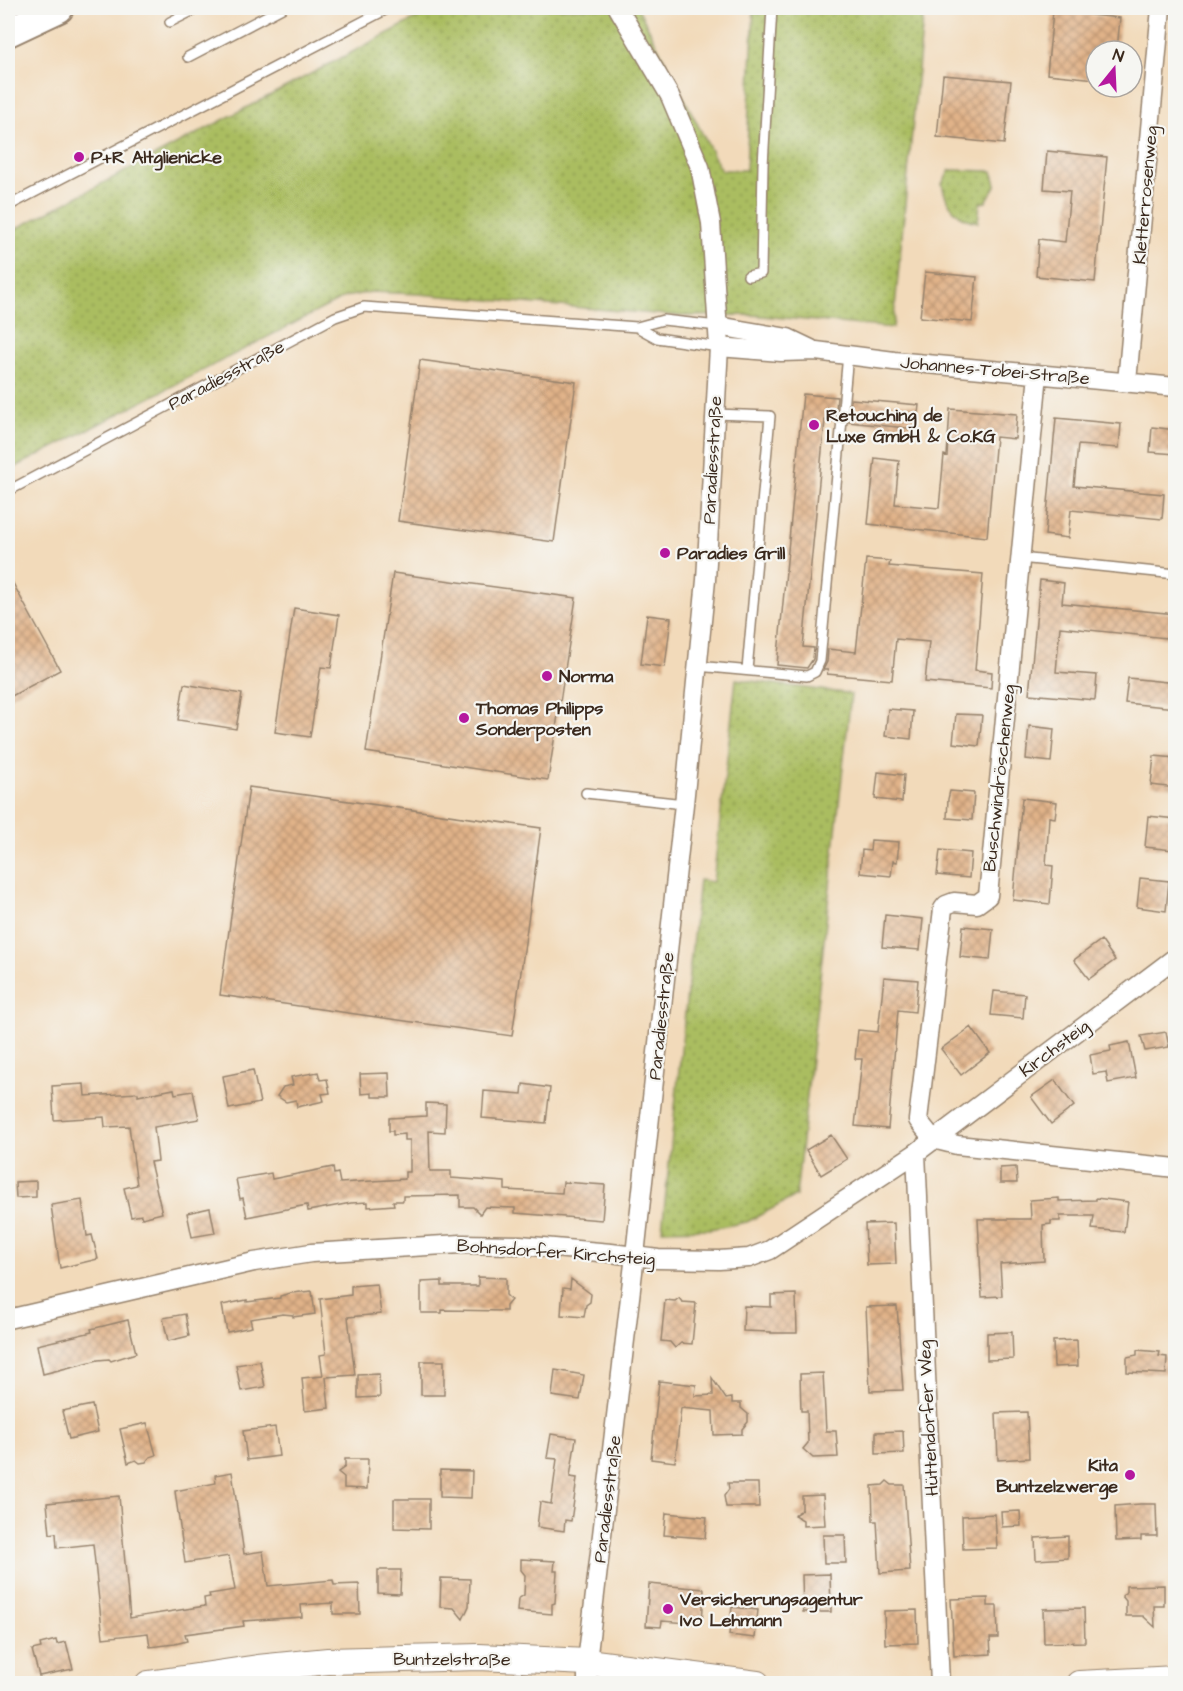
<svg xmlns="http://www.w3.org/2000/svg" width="1183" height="1691" viewBox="0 0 1183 1691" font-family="'Architects Daughter',sans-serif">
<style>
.green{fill:url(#green-dots);stroke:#72743f;stroke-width:1.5}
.building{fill:url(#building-cross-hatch)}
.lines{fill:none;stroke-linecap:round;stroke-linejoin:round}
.lane-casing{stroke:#96826c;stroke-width:12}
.street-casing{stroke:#96826c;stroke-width:21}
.secondary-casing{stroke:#96826c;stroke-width:28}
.primary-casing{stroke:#96826c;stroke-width:32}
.lane{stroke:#fff;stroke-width:9}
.street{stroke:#fff;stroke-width:18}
.secondary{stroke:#fff;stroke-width:26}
.primary{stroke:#fff;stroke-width:28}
.poi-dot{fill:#b5179e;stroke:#f6f6f2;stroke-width:2}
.labels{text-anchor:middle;stroke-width:4.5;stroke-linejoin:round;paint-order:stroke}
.poi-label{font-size:18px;font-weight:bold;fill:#3b2a1e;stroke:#f6f6f2;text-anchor:start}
.street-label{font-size:18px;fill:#3b2a1e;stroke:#f6f6f2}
</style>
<defs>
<pattern id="green-dots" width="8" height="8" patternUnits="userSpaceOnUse" patternTransform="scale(1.5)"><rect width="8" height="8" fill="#aabd60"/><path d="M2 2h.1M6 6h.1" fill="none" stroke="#8c9a4f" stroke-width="1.8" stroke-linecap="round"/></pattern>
<pattern id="building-cross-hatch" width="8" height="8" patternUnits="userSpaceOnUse" patternTransform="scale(1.5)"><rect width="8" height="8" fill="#e1b389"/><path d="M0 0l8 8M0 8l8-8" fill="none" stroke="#b8926f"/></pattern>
</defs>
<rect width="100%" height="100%" fill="#f6f6f2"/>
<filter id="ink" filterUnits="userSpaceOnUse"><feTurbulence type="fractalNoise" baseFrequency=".0167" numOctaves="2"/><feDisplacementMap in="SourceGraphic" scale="12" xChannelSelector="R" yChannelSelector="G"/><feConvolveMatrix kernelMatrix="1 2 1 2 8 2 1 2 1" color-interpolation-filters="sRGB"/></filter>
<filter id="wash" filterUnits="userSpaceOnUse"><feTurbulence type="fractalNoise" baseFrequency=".008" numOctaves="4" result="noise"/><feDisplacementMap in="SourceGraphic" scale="24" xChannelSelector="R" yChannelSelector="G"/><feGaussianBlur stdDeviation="1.35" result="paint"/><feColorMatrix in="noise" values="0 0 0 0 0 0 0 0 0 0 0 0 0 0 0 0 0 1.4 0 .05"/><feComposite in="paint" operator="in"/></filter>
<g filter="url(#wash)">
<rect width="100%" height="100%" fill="#f2daba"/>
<path class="green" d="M436,8H638L721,170H746L754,8H924L893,328L751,315L680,316L418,294L371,292L345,297L8,471V233Z
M950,170L992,171L996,184L986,202L980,203L978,222C956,219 946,204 942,184Z
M736,679L851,694L796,1196L747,1222L710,1229L662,1230L699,880L713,882Z"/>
<g id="blocks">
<path class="building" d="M1053,11L1120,18L1117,51H1096V79L1047,74Z
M943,75L1011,81L1004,144L937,137Z
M1047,151L1107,157L1095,282L1036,276L1039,239L1065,242L1070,191L1044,189Z
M925,272L977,277L972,322L920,317Z
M420,360L576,382L554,542L398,521Z
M803,394L837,397L835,421L825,420L803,647L814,648L813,659L807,668L777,665Z
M851,399L919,405L916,429L849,422Z
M950,409L1017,414L1015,439L996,437L987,537L868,524L875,458L899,461L895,504L939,508L944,455L947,456Z
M1056,418L1121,424L1119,448L1078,445L1074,486L1164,494L1162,519L1071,510L1068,538L1045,535Z
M1152,427L1176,430V454L1150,452Z
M866,559L890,561L889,566L983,574L975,670L992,672L991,688L925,682L929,642L896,639L892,680L827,674L828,670H823L827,662L828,649L856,652Z
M393,573L576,598L548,780L366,752Z
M8,574L60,670L8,698Z
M1040,580L1064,583L1062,603L1176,614V639L1060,627L1056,672L1097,675L1095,700L1029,694Z
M294,608L339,615L331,668L321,667L310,737L275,732Z
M647,615L671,618L665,667L641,664Z
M1128,678L1176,683V708L1125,703Z
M184,684L242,694L236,729L178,720Z
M888,709L913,711L911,739L885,736Z
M956,714L982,715L979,746L953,743Z
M1029,726L1054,729L1051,762L1026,759Z
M1154,756L1176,758V788L1151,785Z
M878,772L904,775L902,802L875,799Z
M249,787L541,828L512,1036L220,995Z
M950,791L974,793L972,820L947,818L948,799Z
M1022,798L1057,802L1055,818L1049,817L1046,865L1053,866L1050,904L1013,900Z
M1148,816L1176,819L1173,850L1145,847Z
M871,840L899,842L897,862L893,861L891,876L860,873L862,850L870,851Z
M940,850L971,853L969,878L937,875Z
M1140,878L1169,881L1166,911L1137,907Z
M885,915L923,919L920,950L882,947Z
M963,926L993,929L990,960L960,957Z
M1101,940L1115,960L1089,979L1074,960Z
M884,977L918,980L915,1012L898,1010L888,1129L855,1126L862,1059H855L858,1030L878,1032Z
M994,991L1025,994L1023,1018L991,1015Z
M971,1027L990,1053L961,1075L941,1049Z
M1166,1032L1169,1047L1145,1051L1141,1036Z
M1129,1042L1136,1078L1108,1083L1106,1072L1093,1074L1090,1055L1111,1051L1110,1046Z
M253,1070L260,1103L229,1109L223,1076Z
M318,1072L320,1080L327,1079L330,1093L322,1094L324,1101L297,1107L296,1100L286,1102L277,1096L283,1087L293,1085L291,1077Z
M389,1073L390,1097H372V1093L361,1094L360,1074Z
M1055,1080L1074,1106L1051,1124L1031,1097Z
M84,1084L85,1096L138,1093V1096L174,1089L175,1094L193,1091L199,1119L154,1127L158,1161L150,1162L162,1213L142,1218L141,1215L131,1217L124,1188L137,1185L129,1126L105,1127L104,1117L54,1120L52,1086Z
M523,1084L550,1088L546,1123L482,1118L484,1091L522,1094Z
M426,1103L446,1104L445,1132L429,1131L430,1171H451V1178L505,1182V1190L562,1193L563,1182L605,1185L602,1220L515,1213V1208L485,1207L480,1214L473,1207H460V1195L403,1196V1201H393L394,1205L368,1207V1202L351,1203L308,1211L307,1205L247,1217L243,1198L240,1199L236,1179L271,1173L272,1179L333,1167L334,1174L338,1173L340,1183L405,1179V1172H410V1140H405V1134L393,1135V1131H389V1118L426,1116Z
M831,1135L847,1159L821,1175L806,1150Z
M1016,1167L1017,1183H1000V1168Z
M36,1181V1197L16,1198L15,1182Z
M1059,1198V1201L1096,1200V1198L1128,1202L1124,1232L1092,1229L1094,1216H1060V1221H1051V1224L1043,1225L1044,1261L1000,1264L1002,1296L982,1297L978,1219H1031L1030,1200Z
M82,1200L87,1236L92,1235L98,1259L60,1268L51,1205Z
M210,1208L215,1233L192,1237L187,1213Z
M894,1223L896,1264L867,1265L865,1224Z
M478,1277L506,1278V1295L511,1300L506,1306V1311L442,1310V1313H421V1282L442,1281V1286H478Z
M571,1279L591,1294L590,1302L586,1305L584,1317L561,1315L563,1288L570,1289Z
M377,1284L381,1314L348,1317L355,1375L326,1377L329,1408L305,1411L302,1378L323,1376L320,1355L326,1354L320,1299L351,1295V1286Z
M312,1291L315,1314L293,1317V1315L283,1314L250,1319L252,1327L227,1332L222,1305L247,1300V1302L280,1298V1296L291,1293Z
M796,1294L797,1333H771V1332L743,1331L744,1306L771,1307V1295Z
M679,1298L682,1302L696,1303L692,1344L681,1343L675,1348L670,1342L661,1341L665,1300L675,1301Z
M897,1306L903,1390L870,1391L866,1307Z
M185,1314L189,1336L168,1341L163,1318Z
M128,1320L136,1353L111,1361L109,1359L98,1360L43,1374L37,1345L92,1332L91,1329Z
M1012,1332L1013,1359L987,1360V1333Z
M1077,1340L1078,1366L1054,1367L1053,1341Z
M1137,1350L1160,1352L1159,1356L1167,1357L1166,1374L1127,1372V1357L1137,1355Z
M260,1361L265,1387L241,1391L236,1365Z
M421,1361H444V1395H421Z
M555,1370L584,1375L580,1400L552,1396Z
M823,1373L826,1431H836L838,1457L813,1458L803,1449L808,1443L807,1411H801L800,1374Z
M379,1374L380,1397L358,1398V1375Z
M712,1378L726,1399L732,1398V1403H741V1408L748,1414V1422L742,1429V1434L714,1435L713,1411L681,1408L675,1462L651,1459L659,1381L696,1385L695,1396L713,1395Z
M92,1405L98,1432L69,1439L62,1411Z
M1027,1412L1029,1458L998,1460L996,1413Z
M147,1423L156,1455L150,1457L146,1462L140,1463L136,1460L128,1463L120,1429Z
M275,1427L279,1456L247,1460L243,1431Z
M903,1431L904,1453L876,1454V1432Z
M551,1434L576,1438L570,1477L577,1478L575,1493L571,1521L565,1520L564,1531L537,1527L540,1502L551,1504L557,1459L547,1458Z
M345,1459H368L367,1489L344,1488V1477L338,1472L345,1467Z
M440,1470L472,1471L471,1498L440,1497Z
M232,1472L244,1554L263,1551L268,1586L333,1580L334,1585L359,1584L360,1614H333V1603L301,1605L302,1617L243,1621L244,1626L185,1634L187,1641L175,1644L150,1647L148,1633L103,1638L93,1544L57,1548L56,1533L50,1534L47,1503L119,1496L130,1618L205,1606L204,1598L210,1597L209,1594L235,1590L229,1556L185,1563L175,1491L216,1483L215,1475Z
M887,1481L892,1485H904L910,1571L880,1573L877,1521H873L872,1486L883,1485Z
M728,1483H758L759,1507H726L724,1496L729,1489Z
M823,1495L825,1525L803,1526V1520L794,1515L802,1510V1496Z
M394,1499H429V1529L394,1528Z
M1140,1504H1156L1157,1536H1141V1540L1116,1541L1115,1506Z
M1020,1511L1021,1526L1002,1527L1001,1512Z
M666,1513L707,1517L705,1538L664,1535Z
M995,1514L997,1548L963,1549L962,1516Z
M823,1535H845L846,1563H824Z
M1068,1536V1558L1036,1560L1035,1538Z
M521,1559L555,1561L554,1571H557L555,1603L552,1604V1614L517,1611L518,1599L524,1595L525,1575L521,1570Z
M378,1570H401L400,1594L378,1593Z
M830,1574L831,1612H803L802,1575Z
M441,1578L470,1579L469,1606L463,1619L454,1608L440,1607Z
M649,1584L704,1589L702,1624L662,1621L661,1627L646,1626Z
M1164,1585V1606H1154L1155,1627L1143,1616H1126V1601L1122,1596L1126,1592V1586Z
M988,1598V1606H997L998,1638H990L991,1654L954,1656L951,1599Z
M732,1607L758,1610L755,1638L729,1635Z
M1084,1608L1085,1642L1044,1643L1043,1609Z
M917,1610L918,1643L885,1644L884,1611Z
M56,1640L57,1644L66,1642L73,1669L39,1676L32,1650L41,1648L40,1644Z"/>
</g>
</g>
<g filter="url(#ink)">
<use href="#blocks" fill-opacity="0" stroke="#96826c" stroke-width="1.5"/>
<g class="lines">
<defs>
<path id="lane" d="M170,22L198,8
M188,57L282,8
M8,206L389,8
M748,276L761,273L763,165L772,8
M637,327L657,338L719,347
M715,414L770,416L747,670
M8,491L335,317L364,307L637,327L663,320L718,326
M1020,558L1176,574
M697,666L807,676L815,672L820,661L848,354
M586,793L684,804"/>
<path id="street" d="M718,326L788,338L811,349
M719,347L781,352L816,351L894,361L1176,387
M1127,382L1161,8
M933,1139L918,1120L943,909L946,905L954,902L977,904L988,896L1038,374
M933,1139L957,1145L1176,1168
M916,1153L940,1684
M8,1319L254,1262L311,1253L461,1244L520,1245L611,1253L658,1259L719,1260L749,1258L770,1250L916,1153L1176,957
M587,1684V1662L635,1255L684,804L706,580L719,347L711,223L700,167L670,96L618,8"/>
<path id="secondary" d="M148,1684L258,1668L328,1661L479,1657L587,1662L757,1684
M1079,1684L1176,1679"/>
<path id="primary" d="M8,32L59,8"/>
</defs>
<use href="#lane" class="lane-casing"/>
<use href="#street" class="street-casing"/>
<use href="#secondary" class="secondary-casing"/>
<use href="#primary" class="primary-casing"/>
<use href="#lane" class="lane"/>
<use href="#street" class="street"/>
<use href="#secondary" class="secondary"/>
<use href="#primary" class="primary"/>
</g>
</g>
<g class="poi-dot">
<circle cx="79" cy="157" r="6"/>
<circle cx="814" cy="425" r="6"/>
<circle cx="665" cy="553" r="6"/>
<circle cx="547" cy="676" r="6"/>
<circle cx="464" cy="718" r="6"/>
<circle cx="1130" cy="1475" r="6"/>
<circle cx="668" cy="1609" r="6"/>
</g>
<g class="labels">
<g class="poi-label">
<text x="91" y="163">P+R Altglienicke</text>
<text x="826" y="421">Retouching de<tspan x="826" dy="21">Luxe GmbH &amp; Co.KG</tspan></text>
<text x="677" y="559">Paradies Grill</text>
<text x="559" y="682">Norma</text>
<text x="476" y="714">Thomas Philipps<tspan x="476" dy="21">Sonderposten</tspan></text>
<text x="1118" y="1471" text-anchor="end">Kita<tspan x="1118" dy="21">Buntzelzwerge</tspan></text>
<text x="680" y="1605">Versicherungsagentur<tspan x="680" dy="21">Ivo Lehmann</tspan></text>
</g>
<g class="street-label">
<text transform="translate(1145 195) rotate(-85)" y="6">Kletterrosenweg</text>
<text transform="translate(995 370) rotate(5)" y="6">Johannes-Tobei-Straße</text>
<text transform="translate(226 375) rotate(-28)" y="6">Paradiesstraße</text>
<text transform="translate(712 460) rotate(-87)" y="6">Paradiesstraße</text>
<text transform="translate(999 778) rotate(-84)" y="6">Buschwindröschenweg</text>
<text transform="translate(661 1016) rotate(-84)" y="6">Paradiesstraße</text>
<text transform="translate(1054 1048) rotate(-37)" y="6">Kirchsteig</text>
<text transform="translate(556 1252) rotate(4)" y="6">Bohnsdorfer Kirchsteig</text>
<text transform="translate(928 1418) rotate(-93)" y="6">Hüttendorfer Weg</text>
<text transform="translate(607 1499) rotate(-83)" y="6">Paradiesstraße</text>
<text x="452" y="1665">Buntzelstraße</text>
</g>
</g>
<rect width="1183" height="1691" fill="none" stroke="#f6f6f2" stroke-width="30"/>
<g transform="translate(1114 69) rotate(18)"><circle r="28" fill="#f6f6f2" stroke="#aba49d" stroke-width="1.5"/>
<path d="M0-4.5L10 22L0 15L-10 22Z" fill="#b5179e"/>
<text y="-9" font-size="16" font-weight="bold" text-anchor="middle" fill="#3b2a1e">N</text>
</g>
</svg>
